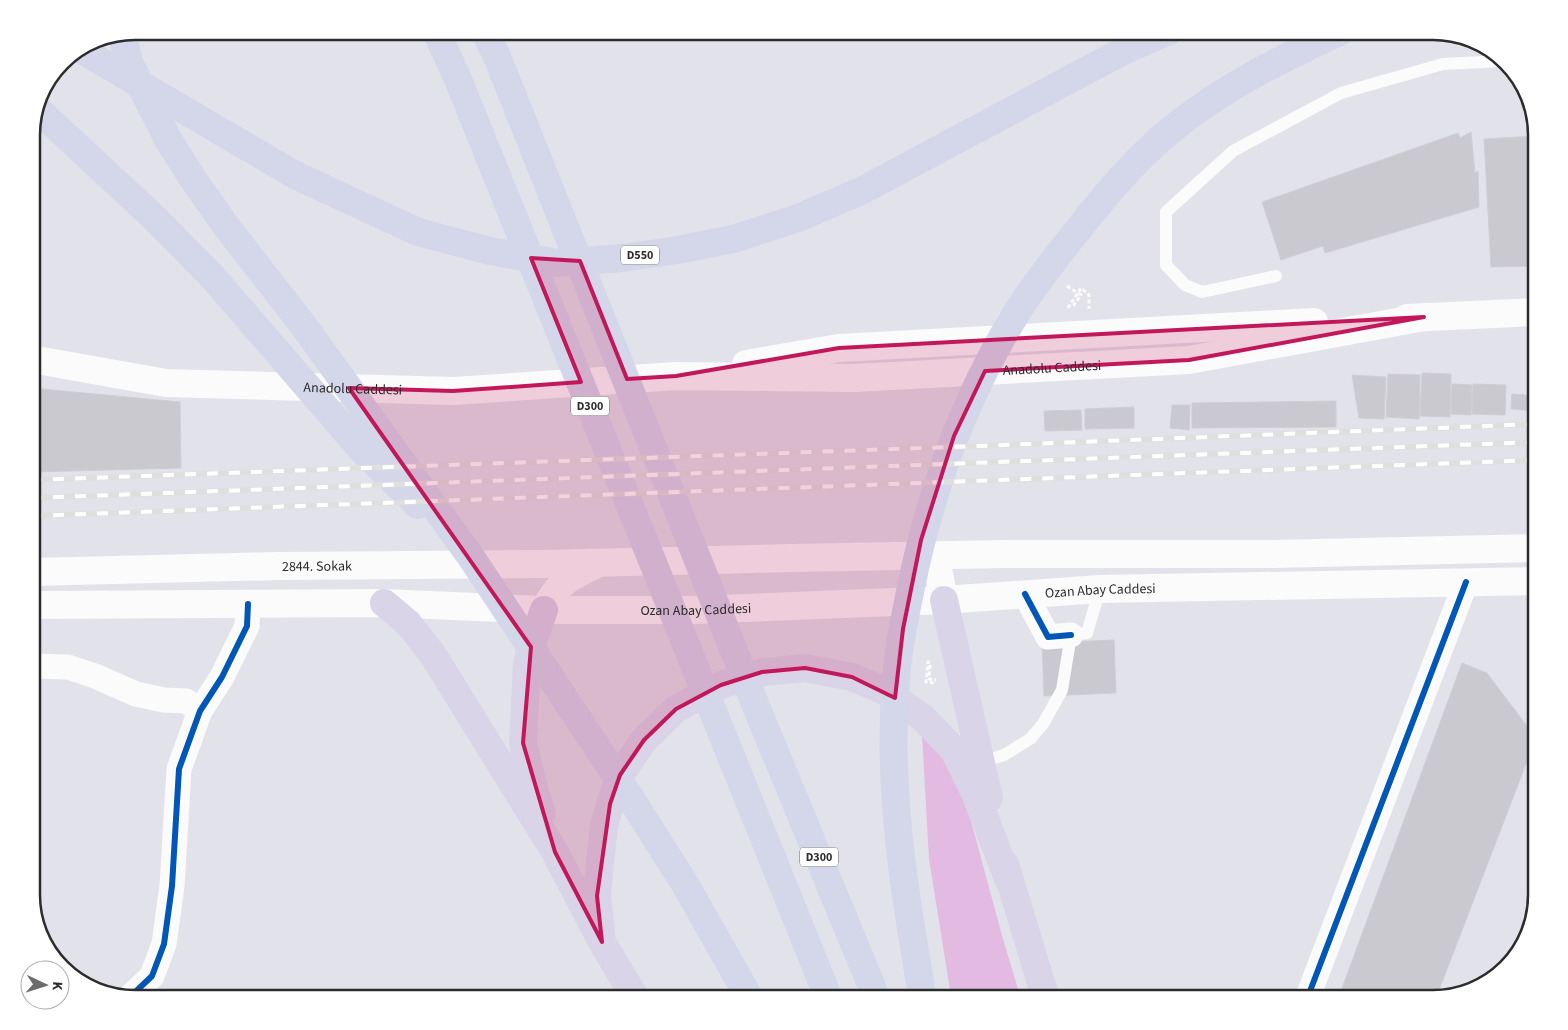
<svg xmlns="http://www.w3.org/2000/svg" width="1568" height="1030" viewBox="0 0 1568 1030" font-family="'Source Sans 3',sans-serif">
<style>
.green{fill:#e3bbe2}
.building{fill:#cac9d0;stroke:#ceced5}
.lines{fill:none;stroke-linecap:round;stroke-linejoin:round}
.path{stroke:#fbfbfc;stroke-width:3;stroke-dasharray:4 2.5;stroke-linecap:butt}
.lane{stroke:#fbfbfc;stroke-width:12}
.street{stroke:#fbfbfc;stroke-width:25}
.secondary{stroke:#fbfbfc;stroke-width:28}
.primary{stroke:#d9d4e7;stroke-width:28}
.highway{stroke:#d4d6e9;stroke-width:28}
.rail-casing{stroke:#dfdfde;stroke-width:5.5}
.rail{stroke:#fff;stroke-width:4;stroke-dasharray:11;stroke-linecap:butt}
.cycleway-casing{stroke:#fff;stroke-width:9}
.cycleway{stroke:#0057b8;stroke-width:6}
.marked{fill:#c2185b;fill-opacity:0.2;stroke:#c2185b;stroke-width:4;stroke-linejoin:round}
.labels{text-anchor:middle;stroke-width:4;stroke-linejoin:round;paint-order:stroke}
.shield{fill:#fff;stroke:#6b6b6b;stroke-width:1}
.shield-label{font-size:12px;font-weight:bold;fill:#2c2c2c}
.street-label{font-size:14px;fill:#2c2c2c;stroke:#fff}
.rim{fill:none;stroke:#2c2c2c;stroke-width:2.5}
</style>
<rect width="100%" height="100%" fill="#e2e2ea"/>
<path class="green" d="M922,735L946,761L964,795L1003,939L1021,999H941L951,996L929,859Z"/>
<path class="building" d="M1471,132L1475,173L1478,171L1479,207L1325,253L1323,246L1281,260L1262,202L1458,133L1460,138Z
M1537,136V266L1491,267L1484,139Z
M1422,373L1451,374L1450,417L1420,416Z
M1388,374L1420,375L1419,419L1386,417Z
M1352,375L1386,377L1384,419L1359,418Z
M1452,384L1472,385L1471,415L1451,414Z
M1473,384L1506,385L1505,415L1472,414Z
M31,388L180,402L181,468L31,472Z
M1512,394L1537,396V411L1511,409Z
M1336,401V427L1192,428V403Z
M1172,405H1190L1189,430L1170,428Z
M1134,407V428L1085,429V409Z
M1081,410L1082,430L1045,431L1044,411Z
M1114,640L1116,693L1044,696L1042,643Z
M1462,663L1487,673L1536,738L1436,998L1338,999Z
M1537,885V895L1519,952L1509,962Z"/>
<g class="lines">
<path class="path" d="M1067,286L1081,295L1072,308
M1068,308L1081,288L1089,295V309
M930,662H928L926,682L935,683
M930,665L929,679L936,680"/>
<path class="lane" d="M1276,276L1202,292L1185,285L1166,265V212L1233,151L1341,93L1443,64L1502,61
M981,762L1004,755L1030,739L1043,724L1062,690L1071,635L1087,633L1100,589"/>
<path class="street" d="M1025,594L1048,637L1071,635
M31,666L68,667L95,676L136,694L164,700L186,701L200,711
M130,997L152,976L164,944L172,886L179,769L200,711L222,677L247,626L248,604
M1307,999L1466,582"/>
<g class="secondary">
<path d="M1407,318L1537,312"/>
<path id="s1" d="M31,359L166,383L453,391L676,376L855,378L1189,360L1424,317"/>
<path d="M746,364L839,348L1314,322"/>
<path d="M931,556L939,574L944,600"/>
<path id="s2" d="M31,572L280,566L543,564L792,558L1005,554H1272L1537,548"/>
<path id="s3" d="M31,605L384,603L544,610H693L944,600L1100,589L1537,581"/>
<path d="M544,610C560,581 566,579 595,565"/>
</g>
<path class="primary" d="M944,600L989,798
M384,603L408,623L433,655L555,852L602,942L636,999
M542,813L535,793L523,743L527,664L533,641L544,610
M1005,864L1046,999
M602,942L597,896L600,862L604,826L610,804L620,775L644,740L676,709L721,685L762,672L805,668L852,677L883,690L923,718L954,750L975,793L1009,881"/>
<path class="highway" d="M436,31L457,77L829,999
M485,31L498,59L760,716L877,999
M122,34L129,62L148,100L169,141L193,179L226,226L303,325L471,557L626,791L685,884L750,999
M80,49L295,175L418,232L490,251L557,263L623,258L678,250L733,239L798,218L861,191L1123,51L1169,31
M36,108L148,212L210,274L363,451L418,505
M923,999C904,893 887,786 896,678C898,647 905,617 911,587C931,488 966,394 1019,309C1038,280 1060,252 1081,226C1111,188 1143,151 1181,122C1230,84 1285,57 1341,31"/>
<defs>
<path id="rail" d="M31,480L978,446L1537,424
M31,498L1537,442
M31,516L1537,460"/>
</defs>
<use href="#rail" class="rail-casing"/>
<use href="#rail" class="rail"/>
<defs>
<path id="cycleway" d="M1025,594L1048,637L1071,635
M130,997L152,976L164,944L172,886L179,769L200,711L222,677L247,626L248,604
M1307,999L1466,582"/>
</defs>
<use href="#cycleway" class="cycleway-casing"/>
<use href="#cycleway" class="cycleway"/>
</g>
<path class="marked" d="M531,258L580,261L627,379L676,376L839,348L1424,317L1189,360L985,371L954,436L921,540L903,629L895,698L852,677L805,668L762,672L721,685L676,709L644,740L620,775L610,804L597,896L602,942L555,852L523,743L531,647L349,388L453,391L581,382Z"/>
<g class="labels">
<g class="shield">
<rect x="621" y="245.5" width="38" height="19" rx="4"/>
<rect x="571" y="396.5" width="38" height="19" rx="4"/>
<rect x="800" y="847.5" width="38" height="19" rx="4"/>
</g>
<g class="shield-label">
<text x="640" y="259">D550</text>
<text x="590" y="410">D300</text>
<text x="819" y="861">D300</text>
</g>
<g class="street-label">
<text dy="5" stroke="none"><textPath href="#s1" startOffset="1024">Anadolu Caddesi</textPath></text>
<text dy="5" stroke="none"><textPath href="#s1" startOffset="324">Anadolu Caddesi</textPath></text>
<text dy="5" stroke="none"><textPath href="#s2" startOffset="286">2844. Sokak</textPath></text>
<text dy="5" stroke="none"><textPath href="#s3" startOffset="1070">Ozan Abay Caddesi</textPath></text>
<text dy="5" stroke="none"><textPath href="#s3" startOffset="665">Ozan Abay Caddesi</textPath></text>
</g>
</g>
<path d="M0 0H1568V1030H0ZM135 40H1433A95 95 0 0 1 1528 135V895A95 95 0 0 1 1433 990H135A95 95 0 0 1 40 895V135A95 95 0 0 1 135 40Z" fill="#fff" fill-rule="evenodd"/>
<path class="rim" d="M135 40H1433A95 95 0 0 1 1528 135V895A95 95 0 0 1 1433 990H135A95 95 0 0 1 40 895V135A95 95 0 0 1 135 40Z"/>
<g transform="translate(45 985) rotate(94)"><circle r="24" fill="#ffffff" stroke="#ababab"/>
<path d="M0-4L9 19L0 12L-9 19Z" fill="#6c6c6e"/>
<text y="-8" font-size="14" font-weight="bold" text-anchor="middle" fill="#2c2c2c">K</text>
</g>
</svg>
